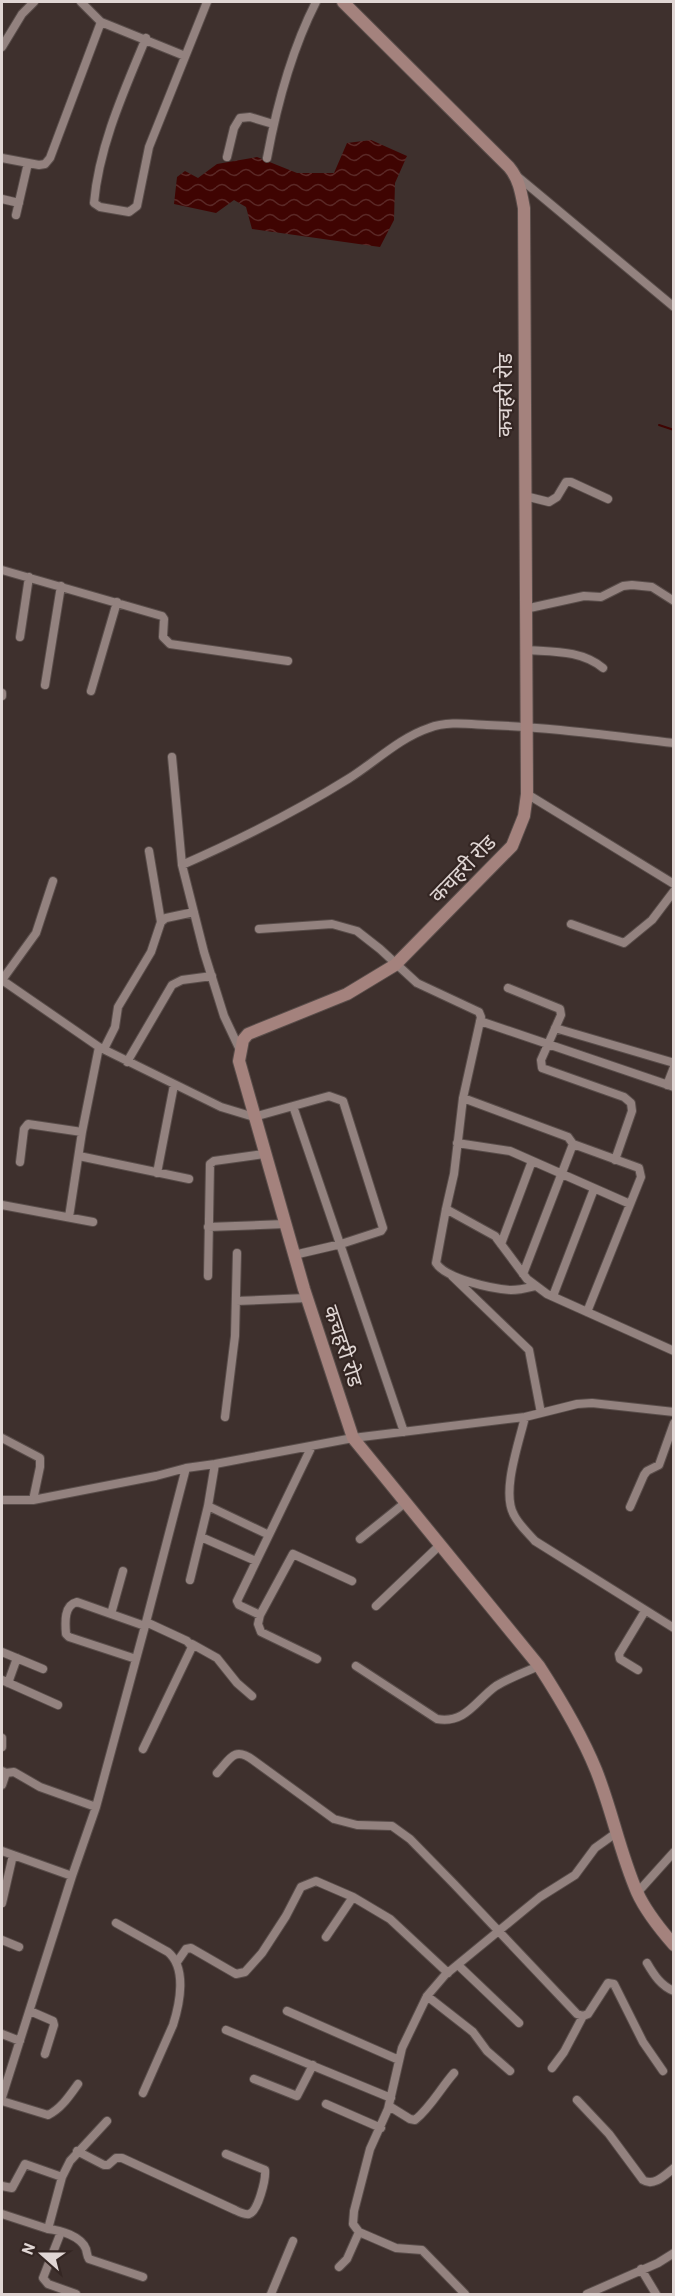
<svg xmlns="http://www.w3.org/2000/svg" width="675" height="2296" viewBox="0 0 675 2296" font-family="Barlow,'Noto Sans Devanagari',sans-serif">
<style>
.water{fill:url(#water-waves)}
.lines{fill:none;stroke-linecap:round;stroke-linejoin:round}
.stream{stroke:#3f0402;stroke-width:2}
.street-casing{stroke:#594d4a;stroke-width:10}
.secondary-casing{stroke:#594d4a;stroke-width:14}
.street{stroke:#93827f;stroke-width:8}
.secondary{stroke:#a4827d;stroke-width:12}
.labels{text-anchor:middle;stroke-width:4.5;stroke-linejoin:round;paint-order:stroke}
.street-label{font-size:21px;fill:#e0d6d4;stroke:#342623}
</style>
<defs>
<pattern id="water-waves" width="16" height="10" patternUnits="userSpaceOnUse" patternTransform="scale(1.5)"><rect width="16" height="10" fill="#3f0402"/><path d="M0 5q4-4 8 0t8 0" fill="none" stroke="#5a2826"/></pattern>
</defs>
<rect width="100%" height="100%" fill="#3e302d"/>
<path class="water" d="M371,140L407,156L395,183L394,220L380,247L252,229L246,207L234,200L216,213L174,204L177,177L185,171L198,178L217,164L257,157L297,173H334L347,143Z"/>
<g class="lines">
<path class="stream" d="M659,425L674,430"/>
<defs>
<path id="street" d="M81,2L101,22
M146,38C124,91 99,146 94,203L100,207L129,212L137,206L149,147L207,2
M2,47L22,14L34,2
M227,157L234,128L240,118L250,117L273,124
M2,158L39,165L45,164L50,158L101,22L185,56
M267,158C277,104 291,51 316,2
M517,176L674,307
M2,199L19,203
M16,215L28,163
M525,496L549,502L557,497L566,482H571L608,499
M2,570L162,616L164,619L163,637L170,644L288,661
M525,609L584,596L601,597L623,586L632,585L652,587L674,601
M20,637L29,577
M526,650C553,652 581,650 603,668
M45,685L61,586
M91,691L117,602
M2,696V693
M172,757L182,865L204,952L224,1016L240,1050
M527,794L674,884
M149,851L161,922
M182,865C239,840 295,812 348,779C374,763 399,738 429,728C447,721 468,724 487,725C550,727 612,736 674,743
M571,924L624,943L652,920L674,891
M259,929L332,924L357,931L380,949L417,983L479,1012L481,1017L463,1098L454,1174L446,1209L436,1263C446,1279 493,1289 511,1290C520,1290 527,1288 535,1286
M2,980L99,1047L221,1107L254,1117L329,1096L343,1101L383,1228L381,1231L341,1244L294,1255
M2,980L36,933L53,881
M508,988L560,1009L561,1015L541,1060L542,1068L624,1097L631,1103L632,1111L615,1160
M480,1021L674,1087
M555,1028L674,1063
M104,1049L115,1027L118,1007L151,952L161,922L166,918L194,912
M127,1062L172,985L182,980L212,976
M667,1085L674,1067
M463,1098L568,1137L573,1144L523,1274
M293,1106L404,1432
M457,1143L510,1151L630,1204
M573,1144L639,1168L641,1177L587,1312
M79,1156L189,1179
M20,1162L24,1129L28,1124L82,1132
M157,1173L174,1085
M2,1205L93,1222
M446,1209L495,1236L527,1279L547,1294L674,1351
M69,1217L82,1132L99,1047
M208,1227L285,1224
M501,1244L532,1161
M208,1276L210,1164L214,1161L264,1154
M452,1276L529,1350L541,1413
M553,1296L594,1189
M236,1301L307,1298
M225,1417L235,1336L237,1253
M525,1417C519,1443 501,1492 514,1515C519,1525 528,1533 535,1541L674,1628
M2,1438L40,1458V1467L33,1500
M2,1500H33L156,1476L186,1468L215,1464L353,1438L525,1417L577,1404L592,1403L674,1412
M208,1506L269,1535
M630,1507L644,1475L647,1471L659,1465L674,1423
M201,1537L256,1561
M360,1539L406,1502
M190,1580L208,1506L215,1464
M376,1606L441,1544
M111,1614L123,1571
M260,1615L239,1605L237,1601L312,1446
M192,1644L217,1658L237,1683L252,1696
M2,1652L43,1669
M136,1659L69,1637L66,1634C65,1622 64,1605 77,1602L145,1626
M317,1659L261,1632L258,1624L260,1615L293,1554L352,1581
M356,1666L437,1719C466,1724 476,1700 496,1686C509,1678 525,1672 539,1666
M638,1670L620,1659L619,1654L645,1611
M2,1680L58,1705
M8,1683L17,1658
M2,1738V1747
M143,1749L192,1647L187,1641L146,1622
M6,1773L14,1772L40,1787L96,1807
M217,1773C230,1759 234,1746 253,1760L334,1819L357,1825L392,1826L410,1839L454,1884L577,2014L583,2016L588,2014L608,1983L614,1984L643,2042L663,2071
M2,1785L6,1773L2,1771
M2,1851L72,1876
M637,1893L674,1852
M2,1903L13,1855
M116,1923L168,1952C187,1968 180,2003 173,2025L143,2093
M326,1937L353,1897
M2,1940L19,1947
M177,1962L186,1949L191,1948L236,1974L245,1972L262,1953L286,1916L301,1887L316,1881L353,1897L390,1919L448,1973
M647,1963C654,1975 661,1986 674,1991
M458,1965L519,2023
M427,1996L473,2032L487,2051L510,2071
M30,2011L53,2021L54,2025L45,2054
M287,2011L399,2060
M226,2030L391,2098
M2,2034L20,2041
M552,2068L564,2052L583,2016
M254,2079L297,2096L313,2065
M2,2097L72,1876L96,1807L145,1626L186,1468
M577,2100L609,2134L643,2180C654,2187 665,2175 674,2168
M2,2101L48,2115C61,2109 70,2095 78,2084
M326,2104L381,2128
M389,2106L410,2119L415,2120C431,2107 440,2089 454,2073
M77,2151L104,2165H108L116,2158H122L235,2210C239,2212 245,2215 249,2214C258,2212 266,2179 265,2170L226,2154
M2,2186L12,2188L25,2164L62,2177
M2,2214L48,2229L62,2177L70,2161L107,2121
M48,2229C60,2230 81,2236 86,2249C87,2253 87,2256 89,2259L143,2277
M61,2232L43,2278L48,2284L76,2294
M339,2267L347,2259L359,2232
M641,2269L656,2294
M271,2294L293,2241
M465,2294L422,2250L396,2248L359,2232L353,2224L354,2211L370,2149L388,2109L402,2048L415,2021L427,1996L445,1975L540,1897L575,1875L595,1848L616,1833
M587,2294L658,2263L674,2253"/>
<path id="secondary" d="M343,2L509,167C519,179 521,192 524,208L527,794L524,816L512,846L395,965L347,994L248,1034L243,1040L239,1061L304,1289L353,1438L539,1666C561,1700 581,1733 596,1770C612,1810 620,1853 637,1892C646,1912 660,1929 674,1945"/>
</defs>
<use href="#street" class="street-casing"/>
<use href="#secondary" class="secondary-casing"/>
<use href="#street" class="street"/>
<use href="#secondary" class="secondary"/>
</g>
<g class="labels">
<g class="street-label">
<text transform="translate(505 395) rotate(-90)" y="7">कचहरी रोड</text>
<text transform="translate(463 869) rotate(-46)" y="7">कचहरी रोड</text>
<text transform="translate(343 1346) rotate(72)" y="7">कचहरी रोड</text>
</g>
</g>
<rect width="675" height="2296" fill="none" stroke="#e0d6d4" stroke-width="6"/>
<g transform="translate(42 2254) rotate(291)" stroke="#342623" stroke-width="4.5" paint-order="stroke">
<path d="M0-4.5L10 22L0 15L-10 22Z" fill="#e0d6d4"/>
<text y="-9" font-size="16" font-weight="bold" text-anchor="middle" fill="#e0d6d4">N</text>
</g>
</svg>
